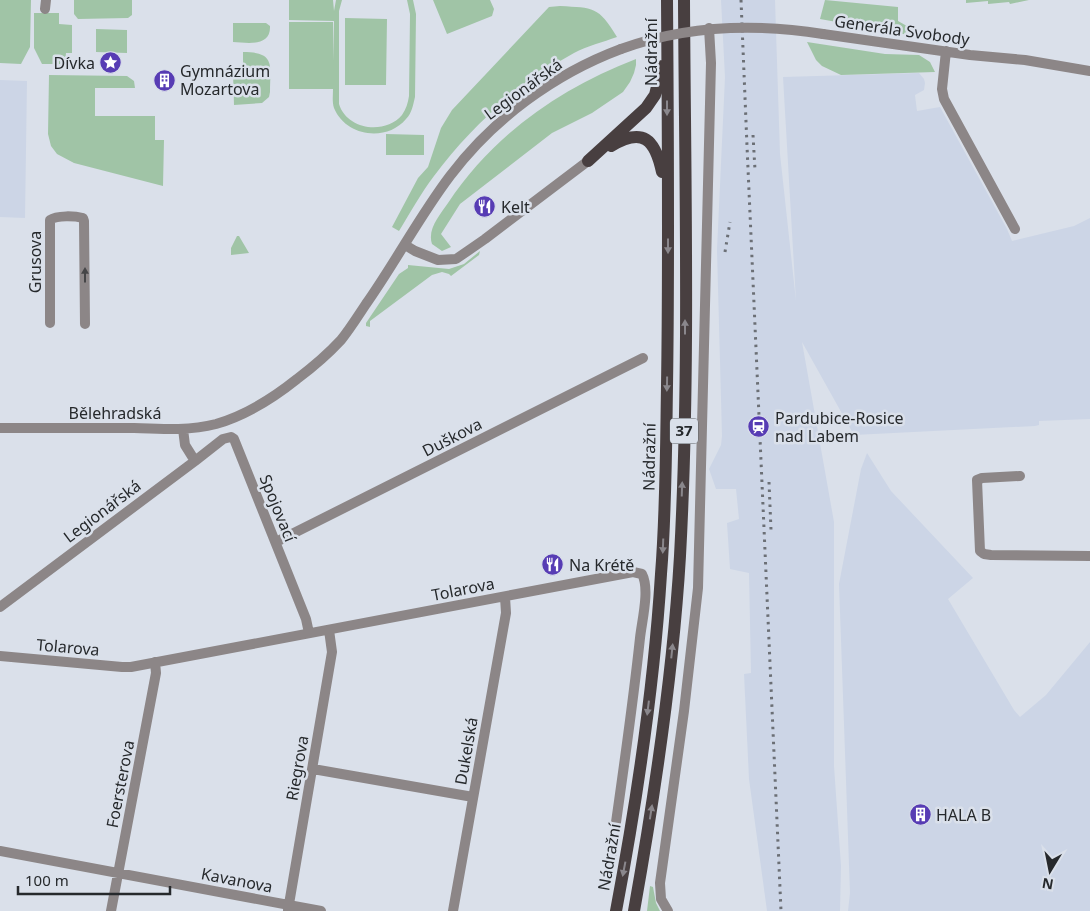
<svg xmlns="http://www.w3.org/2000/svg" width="1090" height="911" viewBox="0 0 1090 911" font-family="'Noto Sans',sans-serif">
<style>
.built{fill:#ccd5e6}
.green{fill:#a0c4a6}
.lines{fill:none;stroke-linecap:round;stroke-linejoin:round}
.street{stroke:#8c8687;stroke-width:10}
.primary{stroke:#483f40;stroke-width:12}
.rail{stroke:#6b6f75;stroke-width:3;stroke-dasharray:2.5 5;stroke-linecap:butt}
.street-bridge{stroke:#8c8687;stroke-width:10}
.oneway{fill:#8a878c}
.oneway2{fill:#454547}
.labels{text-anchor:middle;stroke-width:5;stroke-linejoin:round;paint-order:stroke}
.shield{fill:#dae0ea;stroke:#5c6065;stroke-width:1}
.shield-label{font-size:15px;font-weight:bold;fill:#26292c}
.street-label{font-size:16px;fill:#26292c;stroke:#dae0ea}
.poi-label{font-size:16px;fill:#26292c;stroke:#dae0ea;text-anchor:start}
</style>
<rect width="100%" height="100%" fill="#dae0ea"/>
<path class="built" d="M721,0H775L780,154L796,301L783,77L919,73L924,79L925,83L924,90L915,95L917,111L940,107L1007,229L1012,241L1074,226L1090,218V419L1039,421V425L1035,426L854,435L802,342L834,522V766L841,866L840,911H767L749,779L744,674L751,673L749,573L730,569L727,523L739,519L736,489H716L709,469L721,445L722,436L717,250L725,77Z
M0,80L27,81L25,218L0,217Z
M867,453L891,491L973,578L948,599L1014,710L1020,717L1046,695L1090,642V911H848L850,893L839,584L861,469Z"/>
<path class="green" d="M0,0H31L30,47L21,64L0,63Z
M74,0H132V15L128,18L78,19L74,14Z
M289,0H333L334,11L336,0H342L339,11V104C347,130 385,135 402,115C406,109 408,103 409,96L410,14L407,0H413L416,14L415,97C413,105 412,113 406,119C387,142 346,137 334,108C332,102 333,95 333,89H289V22H333V61L334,21L289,20Z
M433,0H490L494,9L492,16L447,34Z
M825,0L898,7V21L914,30L932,34L933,38L931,39L820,19Z
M966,0H1029L1010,4L1009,2L988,4V1L966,3Z
M560,6C594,8 598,6 617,37C603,42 587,46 574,53C519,83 471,126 434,176C421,193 410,213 399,231L392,227L418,178L428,167L441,128L452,110L549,7Z
M34,13H59V24L72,25V53H66L65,64H42L34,48Z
M345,18L387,19L386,85H345Z
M233,23H266L270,26C271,47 248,43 233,42Z
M96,29L127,30V53L96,52Z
M807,42L885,54L919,55L930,62L935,72L841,75L822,66L816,60Z
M243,52C276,52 270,65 270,92L269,97L262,103L234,105L233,73H243Z
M636,59V65L634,73L630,82L623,92L592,113L552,133L460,204L441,234L451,247L442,251L432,244C427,229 440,215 448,203C494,134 559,89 636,59Z
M49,75L127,76L134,81L135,88H95V116H155V140H164L163,186L74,163L57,154L51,146L48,134Z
M386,134L424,135V155H386Z
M237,236H239L249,253L231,255V248Z
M480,251L479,255L451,276L449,274L442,272L432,275L370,321V327L366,326V323L399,274L408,268V265L449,269L464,264Z
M650,886L653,887L656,903L660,911H647Z"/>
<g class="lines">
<path class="street" d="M45,9L46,0
M823,34L970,55L1025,60L1090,71
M946,51L942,89L944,99L1015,229
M405,245L415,251L438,260L456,259L485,239L588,161
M50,323V220C57,215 75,216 83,218L84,221L85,324
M0,428C45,428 89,428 134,428C160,429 189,431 216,424C247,415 272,399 297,379C313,367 328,354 341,340C350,329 358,316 366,304C395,263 419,217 450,176C493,119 554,74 621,49
M195,461L223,439L231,437L234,439L306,619L309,633
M1020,476L982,478L977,480L980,551L984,554L991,555L1090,556
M276,542L643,358
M0,607L195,461L185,445L183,429
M0,656L122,667H131L633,572L642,574C650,589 642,620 640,638C632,713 621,788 610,864
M313,769L473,797
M0,851L321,911
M288,910L332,652L329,630
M111,911L156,673L155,662
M453,911L506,613L505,597
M668,911L661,899L660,883L684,711L698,588L711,63L709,28"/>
<path class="primary" d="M611,146C643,127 655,139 662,172
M588,161L646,108L655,95L662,66
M616,911C637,800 654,687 661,574C666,512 666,449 667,386C669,257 668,129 667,0
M634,911C655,794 673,675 680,556C690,371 685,185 684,0"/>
<path class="rail" d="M741,0L747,146L781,911
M753,135L755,170
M725,252L730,222
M769,482L771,530"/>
<path class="street-bridge" d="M621,49C687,25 754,23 823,34"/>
</g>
<defs><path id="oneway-solid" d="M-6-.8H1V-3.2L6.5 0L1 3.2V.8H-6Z" transform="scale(1.25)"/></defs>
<g class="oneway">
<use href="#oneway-solid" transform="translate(667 108) rotate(90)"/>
<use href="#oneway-solid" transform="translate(668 246) rotate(90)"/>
<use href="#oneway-solid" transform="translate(685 327) rotate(-90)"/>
<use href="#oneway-solid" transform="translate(667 384) rotate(91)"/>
<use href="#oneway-solid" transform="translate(682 489) rotate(-88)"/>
<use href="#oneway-solid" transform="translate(663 546) rotate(92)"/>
<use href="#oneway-solid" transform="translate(672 651) rotate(-84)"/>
<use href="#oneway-solid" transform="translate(648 708) rotate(97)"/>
<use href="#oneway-solid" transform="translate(651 812) rotate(-81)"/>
<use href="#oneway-solid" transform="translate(624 869) rotate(101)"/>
</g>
<use class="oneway2" href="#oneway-solid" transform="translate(85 275) rotate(-90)"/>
<defs>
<symbol id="sight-disc" viewBox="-11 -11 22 22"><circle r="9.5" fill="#573cb4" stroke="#dae0ea"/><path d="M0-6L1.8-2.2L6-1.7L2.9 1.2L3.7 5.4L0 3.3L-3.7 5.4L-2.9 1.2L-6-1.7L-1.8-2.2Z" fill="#fff"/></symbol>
<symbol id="building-disc" viewBox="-11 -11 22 22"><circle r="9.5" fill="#573cb4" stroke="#dae0ea"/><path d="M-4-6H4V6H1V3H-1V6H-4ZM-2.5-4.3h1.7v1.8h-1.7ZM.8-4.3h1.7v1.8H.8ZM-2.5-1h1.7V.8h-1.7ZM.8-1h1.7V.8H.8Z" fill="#fff"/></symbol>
<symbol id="restaurant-disc" viewBox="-11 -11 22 22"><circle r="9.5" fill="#573cb4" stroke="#dae0ea"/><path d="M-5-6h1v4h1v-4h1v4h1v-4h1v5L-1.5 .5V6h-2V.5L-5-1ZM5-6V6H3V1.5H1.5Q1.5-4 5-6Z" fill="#fff"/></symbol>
<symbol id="station-disc" viewBox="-11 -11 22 22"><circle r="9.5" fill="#573cb4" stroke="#dae0ea"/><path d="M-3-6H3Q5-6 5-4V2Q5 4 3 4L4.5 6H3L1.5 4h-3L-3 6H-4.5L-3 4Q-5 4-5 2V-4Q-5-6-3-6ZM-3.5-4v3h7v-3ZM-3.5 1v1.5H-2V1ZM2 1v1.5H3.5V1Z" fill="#fff"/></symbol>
</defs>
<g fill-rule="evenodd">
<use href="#sight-disc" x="98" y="50" width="25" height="25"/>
<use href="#building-disc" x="152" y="68" width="25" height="25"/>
<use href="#restaurant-disc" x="472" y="194" width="25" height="25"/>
<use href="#station-disc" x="746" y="414" width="25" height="25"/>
<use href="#restaurant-disc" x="540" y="552" width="25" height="25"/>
<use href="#building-disc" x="908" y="802" width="25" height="25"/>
</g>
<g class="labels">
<rect class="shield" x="670" y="418.5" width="28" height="25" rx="4"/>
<g class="shield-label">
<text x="684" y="436">37</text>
</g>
<g class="street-label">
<text transform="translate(902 30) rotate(8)" y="6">Generála Svobody</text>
<text transform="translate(651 52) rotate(-90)" y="6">Nádražní</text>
<text transform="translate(523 89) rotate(-36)" y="6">Legionářská</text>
<text transform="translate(35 262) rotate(-90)" y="6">Grusova</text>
<text x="115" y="419">Bělehradská</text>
<text transform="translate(452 437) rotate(-27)" y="6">Duškova</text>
<text transform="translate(649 457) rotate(-89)" y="6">Nádražní</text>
<text transform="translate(278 508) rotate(68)" y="6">Spojovací</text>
<text transform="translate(102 511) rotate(-37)" y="6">Legionářská</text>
<text transform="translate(463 589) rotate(-11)" y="6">Tolarova</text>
<text transform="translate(68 647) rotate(5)" y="6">Tolarova</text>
<text transform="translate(466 751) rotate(-80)" y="6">Dukelská</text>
<text transform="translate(297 768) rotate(-80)" y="6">Riegrova</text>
<text transform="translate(120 784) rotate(-79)" y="6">Foersterova</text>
<text transform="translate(609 857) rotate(-80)" y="6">Nádražní</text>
<text transform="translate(237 880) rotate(11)" y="6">Kavanova</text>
</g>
<g class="poi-label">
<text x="95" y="69" text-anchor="end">Dívka</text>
<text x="180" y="77">Gymnázium<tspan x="180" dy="18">Mozartova</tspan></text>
<text x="501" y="213">Kelt</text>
<text x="775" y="424">Pardubice-Rosice<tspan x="775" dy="18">nad Labem</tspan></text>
<text x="569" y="571">Na Krétě</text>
<text x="936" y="821">HALA B</text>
</g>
</g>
<g transform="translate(1050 871) rotate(190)" stroke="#dae0ea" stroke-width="4" paint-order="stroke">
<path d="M0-4L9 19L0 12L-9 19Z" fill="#26292c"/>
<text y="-8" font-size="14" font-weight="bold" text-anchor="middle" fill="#26292c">N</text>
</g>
<path d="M18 886v8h152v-8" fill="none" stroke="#26292c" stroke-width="2.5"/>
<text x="25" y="886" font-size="15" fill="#26292c" stroke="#dae0ea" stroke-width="4" paint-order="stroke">100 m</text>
</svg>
